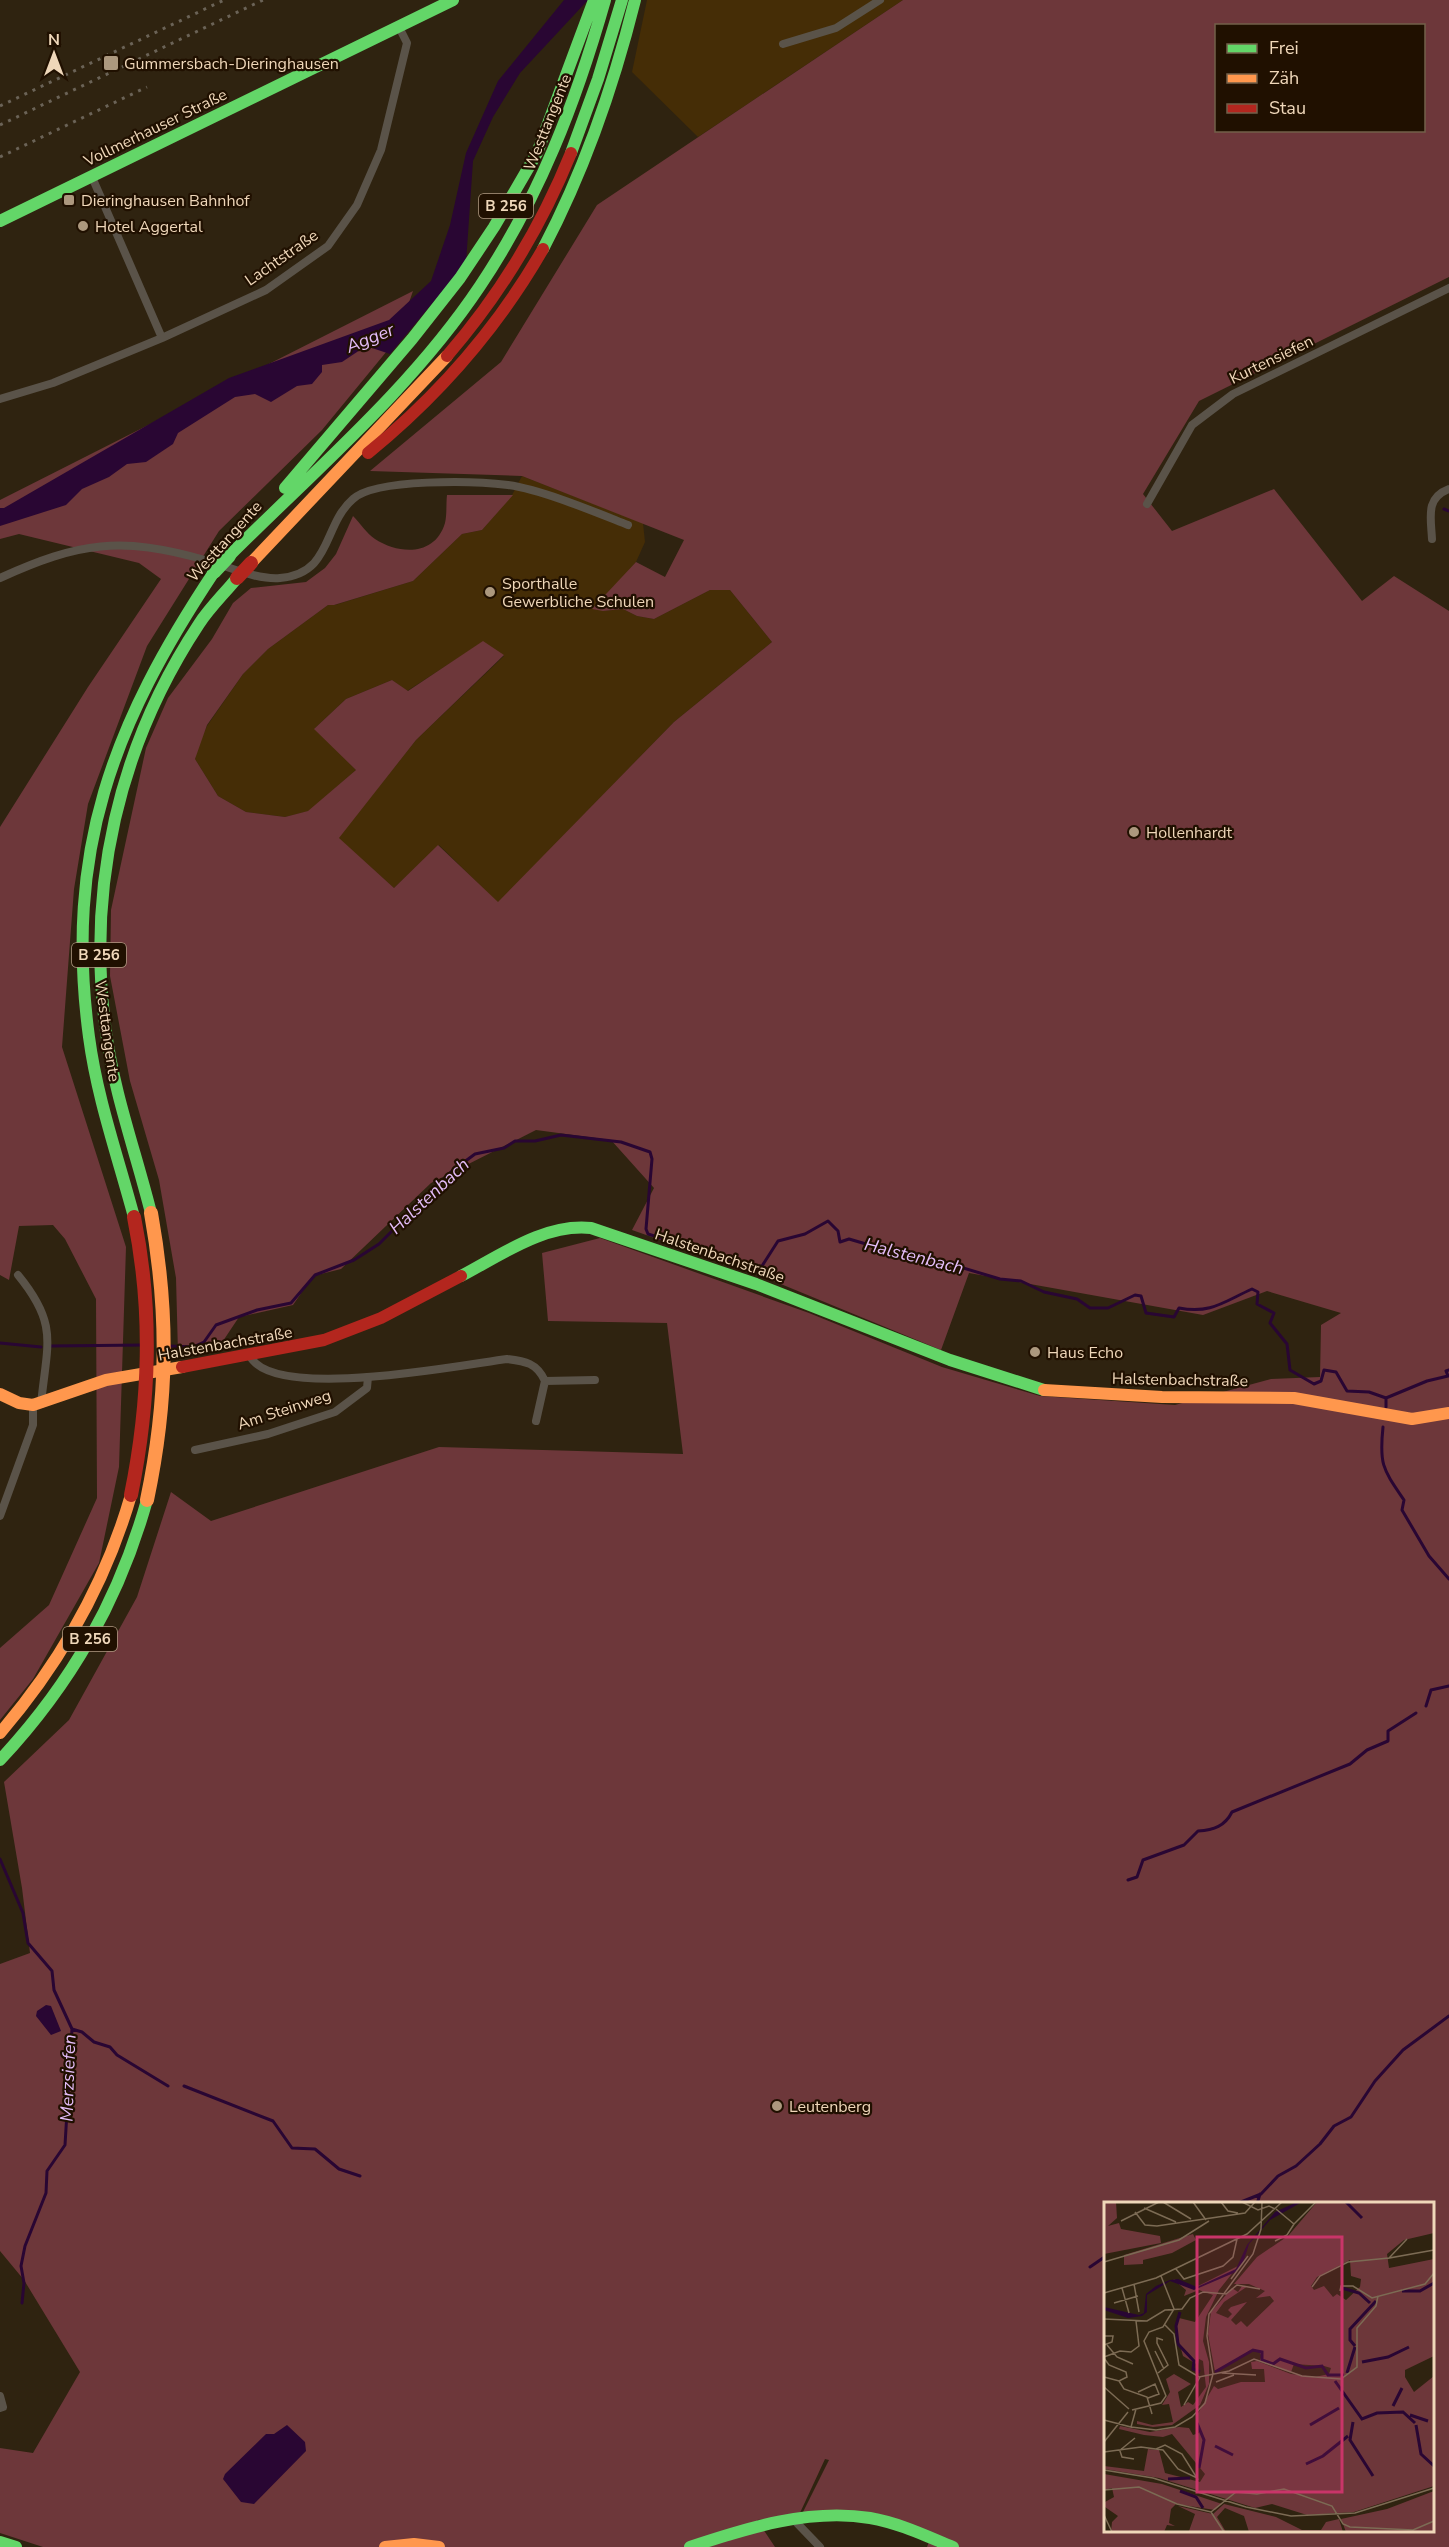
<svg xmlns="http://www.w3.org/2000/svg" width="1449" height="2547" viewBox="0 0 1449 2547" font-family="'Nunito Sans',sans-serif">
<style>
.built{fill:#452d06}
.green{fill:#6d373a;fill-rule:evenodd}
.water{fill:#290633}
.lines{fill:none;stroke-linecap:round;stroke-linejoin:round}
.stream{stroke:#290633;stroke-width:3}
.street{stroke:#5a5349;stroke-width:8}
.fast{stroke:#63d668;stroke-width:12}
.slow{stroke:#ff974d;stroke-width:12}
.jam{stroke:#b3261e;stroke-width:12}
.rail{stroke:#6b6357;stroke-width:3;stroke-dasharray:3 6;stroke-linecap:butt}
.fast-bridge{stroke:#63d668;stroke-width:14}
.slow-bridge{stroke:#ff974d;stroke-width:14}
.jam-bridge{stroke:#b3261e;stroke-width:14}
.poi-dot{fill:#ac987e;stroke:#201000;stroke-width:2}
.labels{text-anchor:middle;stroke-width:4.5;stroke-linejoin:round;paint-order:stroke}
.shield{fill:#201000;stroke:#b19b82;stroke-width:1.5}
.shield-label{font-size:15px;font-weight:bold;fill:#efd7b9}
.poi-label{font-size:16px;fill:#efd7b9;stroke:#201000;text-anchor:start}
.street-label{font-size:16px;fill:#efd7b9;stroke:#201000}
.water-label{font-size:18px;font-style:italic;fill:#e4bdf8;stroke:#201000}
.inset-river{fill:none;stroke:#290633;stroke-width:3}
.inset-road{fill:none;stroke:#7c6b54;stroke-width:1.5}
.view{fill:#c93569;fill-opacity:0.15;stroke:#c93569;stroke-width:3}
.inset-edge{fill:none;stroke:#efd7b9;stroke-width:3}
</style>
<rect width="100%" height="100%" fill="#2f2310"/>
<path class="built" d="M647,0H903L698,137L632,72Z
M522,476L643,523L645,542L636,562L609,593L603,611L623,609L637,616L654,619L710,590H730L772,642L674,722L498,903L439,845L394,888L338,838L416,740L504,656L483,642L407,691L392,680L346,699L315,728L356,770L309,811L285,817L246,812L218,796L195,759L197,748L207,726L243,674L268,649L328,605H335L413,581L462,534L482,530L512,495Z"/>
<path class="green" d="M903,0H1449V277L1199,401L1143,494L1172,531L1274,489L1362,601L1394,576L1449,611V2547H927L932,2534L874,2513L801,2516L829,2460L825,2459L799,2515L757,2520L775,2547H43L0,2533V2448L33,2453L80,2372L24,2280L0,2251V1964L30,1953L22,1888L4,1782L69,1720L137,1597L171,1492L211,1521L439,1447L683,1454L667,1323L548,1321L542,1253L600,1238L809,1313L942,1367L1040,1396L1175,1405L1271,1379L1320,1377L1321,1325L1341,1313L1267,1291L1203,1315L969,1273L941,1350L754,1273L632,1230L654,1188L611,1140L536,1130L431,1183L341,1269L313,1276L293,1305L239,1317L223,1341L178,1353L176,1278L159,1180L130,1081L110,976L111,910L146,748L168,698L212,639L233,603L251,588L306,582L325,568L336,554L353,516C360,523 367,534 375,539C400,555 435,556 445,523C447,515 446,504 447,495H513L482,530L462,534L413,581L334,605H328L268,649L243,674L207,725L195,759L218,796L246,812L285,817L308,811L356,770L314,729L346,699L392,680L408,691L483,641L504,655L416,740L339,838L394,888L438,845L498,902L674,722L772,642L730,590H710L654,619L637,616L623,609L603,611L592,609L636,562L665,577L684,540L522,476L370,471L501,362L597,205ZM1216,26H1424V130H1216ZM1106,2204H1432V2530H1106Z
M413,291L396,340L322,430L219,531L147,646L88,804L74,889L62,1047L126,1247L119,1467L99,1563L33,1679L0,1720V1648L49,1605L97,1498L96,1299L65,1239L53,1225L19,1226L9,1280L0,1275V827L88,687L161,579L139,563L19,534L0,539V500Z"/>
<path class="water" d="M564,0H588L520,73L493,117L473,161L466,263L390,354L366,346L342,362L322,365V372L312,384L297,386L271,402L255,394L235,397L178,433L173,444L146,462L127,464L109,477L82,489L66,505L0,526V508H4L229,378L389,320L431,281L450,225L466,153L498,81Z
M46,2005L51,2006L61,2031L51,2035L36,2016L37,2011Z
M287,2425L305,2442L306,2451L254,2504L241,2502L223,2479L225,2474L266,2434H274Z"/>
<g class="lines">
<path class="stream" d="M1444,509L1449,511
M0,1343L41,1347
M49,1346L145,1345
M169,1346L193,1347L204,1342L216,1325L257,1310L291,1303L315,1275L354,1260L379,1244L452,1171L475,1154L504,1148L515,1141H535L561,1135L621,1142L650,1152L652,1159L646,1229L648,1234L757,1268L762,1266L778,1241L805,1234L828,1221L838,1231L840,1242L849,1239L883,1249H900L1000,1279L1021,1281L1044,1292L1077,1299L1090,1308H1108L1135,1295L1141,1296L1146,1313L1174,1317L1179,1308C1211,1314 1223,1302 1252,1289L1258,1292L1257,1304L1274,1313L1270,1323L1287,1344L1290,1370L1314,1384L1321,1381L1324,1370L1336,1372L1347,1391L1369,1392L1386,1398
M1386,1398L1427,1381L1448,1376L1446,1371L1449,1370
M1386,1398V1407
M1383,1427C1379,1465 1383,1469 1404,1500L1402,1510L1429,1556L1449,1579
M1426,1706L1431,1690L1449,1686
M0,1859L23,1913L28,1943L52,1971L54,1990L72,2029L65,2145L47,2171L46,2193L25,2246L21,2266L24,2283L22,2303
M1128,1880L1137,1877L1143,1860L1184,1845L1198,1831C1214,1830 1225,1826 1232,1812L1350,1764L1367,1750L1388,1741V1731L1416,1713
M72,2029L82,2032L94,2042L110,2047L117,2055L168,2086
M184,2086L273,2121L292,2148L315,2149L339,2169L360,2176
M1236,2204L1261,2194L1278,2176L1296,2166L1320,2144L1334,2126L1351,2117L1375,2081L1403,2050L1449,2016
M1257,2204L1260,2194
M1090,2267L1106,2256"/>
<path class="street" d="M783,44L836,28L880,0
M92,177L162,338
M0,399L53,383L162,338L266,290L328,246L357,205L381,150L407,43L399,27
M1147,504L1192,425L1233,394L1449,288
M1432,539C1431,518 1425,498 1449,489
M0,578C79,542 121,536 205,560C228,566 256,580 280,578C333,573 322,526 353,499C376,478 476,481 508,485C543,490 595,512 628,525
M18,1275C59,1325 47,1343 41,1404
M250,1356C273,1402 461,1365 507,1359C525,1361 537,1363 545,1381L595,1380
M536,1421L545,1381
M195,1450L268,1434L335,1412L367,1388L368,1377
M0,1516L33,1425V1405
M0,2396L3,2407L0,2408
M794,2520L820,2547"/>
<path class="fast" d="M571,153L598,79L622,0
M0,221L453,0
M543,249C585,169 613,88 635,0
M285,488L412,339L460,278L494,227L537,153L594,0
M229,556C315,470 412,388 480,286C539,198 576,102 605,0
M151,1213C136,1153 114,1093 106,1032C86,887 119,745 199,624C210,607 225,593 237,578
M134,1217C118,1157 97,1098 89,1037C64,851 113,724 214,572
M461,1276C501,1255 545,1223 591,1228L756,1284L950,1360L1044,1390
M0,1760C71,1684 119,1600 147,1500
M0,2542L16,2547
M690,2547C747,2528 810,2508 870,2518C899,2523 926,2536 953,2547"/>
<path class="slow" d="M251,563L447,356
M1044,1390L1162,1397L1294,1398L1412,1419L1449,1413
M0,1394L19,1403L33,1405L106,1380L182,1367
M0,1733C61,1662 105,1585 131,1495
M385,2547L414,2544L439,2547"/>
<path class="jam" d="M447,356C499,296 541,227 571,153
M368,453C439,395 497,329 543,249
M182,1367L324,1340L381,1318L461,1276"/>
<path class="rail" d="M0,106L224,0
M0,125L263,0
M0,157L147,87"/>
<path class="fast-bridge" d="M214,572L229,556"/>
<path class="slow-bridge" d="M147,1500C168,1400 169,1314 151,1213"/>
<path class="jam-bridge" d="M237,578L251,563
M131,1495C150,1401 153,1311 134,1217"/>
</g>
<g class="poi-dot">
<rect x="103" y="55" width="16" height="16" rx="3"/>
<rect x="63" y="194" width="12" height="12" rx="3"/>
<circle cx="83" cy="226" r="6"/>
<circle cx="490" cy="592" r="6"/>
<circle cx="1134" cy="832" r="6"/>
<circle cx="1035" cy="1352" r="6"/>
<circle cx="777" cy="2106" r="6"/>
</g>
<g class="labels">
<g class="shield">
<rect x="479" y="194" width="54" height="24" rx="4.5"/>
<rect x="72" y="943" width="54" height="24" rx="4.5"/>
<rect x="63" y="1627" width="54" height="24" rx="4.5"/>
</g>
<g class="shield-label">
<text x="506" y="211">B 256</text>
<text x="99" y="960">B 256</text>
<text x="90" y="1644">B 256</text>
</g>
<g class="poi-label">
<text x="124" y="69">Gummersbach-Dieringhausen</text>
<text x="81" y="206">Dieringhausen Bahnhof</text>
<text x="95" y="232">Hotel Aggertal</text>
<text x="502" y="589">Sporthalle<tspan x="502" dy="18">Gewerbliche Schulen</tspan></text>
<text x="1146" y="838">Hollenhardt</text>
<text x="1047" y="1358">Haus Echo</text>
<text x="789" y="2112">Leutenberg</text>
</g>
<g class="street-label">
<text transform="translate(547 122) rotate(-68)" y="6">Westtangente</text>
<text transform="translate(155 127) rotate(-26)" y="6">Vollmerhauser Straße</text>
<text transform="translate(281 257) rotate(-35)" y="6">Lachtstraße</text>
<text transform="translate(1271 359) rotate(-26)" y="6">Kurtensiefen</text>
<text transform="translate(224 541) rotate(-48)" y="6">Westtangente</text>
<text transform="translate(108 1031) rotate(82)" y="6">Westtangente</text>
<text transform="translate(720 1255) rotate(19)" y="6">Halstenbachstraße</text>
<text transform="translate(225 1343) rotate(-10)" y="6">Halstenbachstraße</text>
<text transform="translate(1180 1379) rotate(1)" y="6">Halstenbachstraße</text>
<text transform="translate(284 1409) rotate(-18)" y="6">Am Steinweg</text>
</g>
<g class="water-label">
<text transform="translate(370 338) rotate(-22)" y="6">Agger</text>
<text transform="translate(429 1196) rotate(-43)" y="6">Halstenbach</text>
<text transform="translate(914 1256) rotate(14)" y="6">Halstenbach</text>
<text transform="translate(68 2078) rotate(-88)" y="6">Merzsiefen</text>
</g>
</g>
<g transform="translate(1104 2202)">
<rect width="330" height="330" fill="#2f2310"/>
<path d="M0,0H12L13,16L4,24L15,21L17,27L56,34L57,41L0,52ZM213,0H330V31L300,38L283,52L285,66L330,57V154L301,168V175L310,190L330,174V284L250,310L203,313L168,302L151,306L55,276L0,267V264L40,269L44,247L55,248L61,271L96,280L101,272L68,232L59,235L40,233L15,227L16,224L46,230L75,225L85,226L89,233L95,231L93,213L110,184L114,187L137,180H161L160,167H148L147,160L153,159L187,172L211,175L225,172L227,166L220,164L190,162L187,170L156,158L158,154L154,149L147,148L111,170L104,132L107,110L128,86L134,90L138,84H144L120,100L112,111L124,116L128,112L124,108L127,105L143,100L127,118L132,123L137,119L143,125L170,99L166,94L152,96L161,89L145,82H130L153,55L184,34ZM246,58L247,74L257,77L256,85L242,98L233,92L229,95L220,84L210,88L207,84L213,75ZM89,32L92,38L68,51L39,58V62L20,63V53ZM134,64L115,88L102,115L99,139L105,160V182L96,203L68,223L49,225L33,222V219L48,223L69,220L65,202L58,203L66,190L62,177L70,172L87,182L74,190L77,205L84,200L89,203L102,185L99,159L95,157L94,163L79,154L71,126L75,116L91,120L109,93L95,88L80,94L82,88L69,77L92,85ZM0,272L58,282L118,302L111,308L72,302L67,307L65,321L71,324L63,323L60,330H7L8,320L14,314L1,305V300L10,295L8,286L0,288ZM330,289V330H242L237,317L283,307ZM120,302L172,315L198,328H217L222,320L235,317L239,330H145L140,314L121,306L113,315L122,330H89L85,329L91,312L74,304L109,312Z" fill="#6d373a" fill-rule="evenodd"/>
<path d="M193,0H198L166,18L145,42L139,61L132,70L90,88L66,79L43,93V110L38,114L24,116L0,108V105L35,113L40,111L42,92L52,84L66,78L74,77L93,85L132,67L143,43L171,10Z" fill="#290633"/>
<path class="inset-river" d="M242,0L258,16M238,86L255,91L266,101M298,89H316L330,81M76,110L72,124L74,142L90,159L89,167L96,170M251,144L246,138V127L272,99M258,160L284,155L305,145M111,170L149,148L158,150V158L169,162L176,157L202,166L218,164L224,173H240M243,171L251,145M231,179L258,217L273,211L299,210L311,221M289,204L298,186M306,213L324,219M249,220L246,238L269,274M93,221L100,238L95,266M206,223L235,206M312,223L317,252L330,264M111,244L129,253M202,262L219,254L244,234M64,277L86,276M76,289L92,295L99,306"/>
<path class="inset-road" d="M59,0L87,17M89,0L102,18M117,0L124,9L134,11M138,0L154,8L165,4L171,7M40,6L72,20M172,7L190,22L212,0M31,10L41,23L53,24L141,11L151,0M17,19L55,0M303,37L285,56L330,48M171,39L183,33L190,22M0,60L75,38L105,19M72,67L80,77L119,64L129,55L133,37M127,77L144,54M30,82L35,110M208,85L216,74L244,60L285,56M18,86L25,111M236,89L237,84H249L268,96L321,82L330,71M0,91L52,76L143,32L178,0M10,101L34,94M0,117L43,119L61,108L78,107L86,96L99,90L122,92L133,83L156,87M61,123L70,132L75,163L95,175L125,169L150,157L198,174L237,177L253,165V126L272,104L274,94M0,134H9L8,140L0,143M3,143L13,155L29,162M51,149L60,167M0,155L16,149L27,150L35,144L32,119M0,156L5,163L22,170L23,175L15,179L0,175M54,171L64,163L53,141V136L59,138M118,171L152,173M15,179L20,187L43,195L48,212M112,180L130,173M0,185L25,207M34,190L51,182L55,192L44,196M80,203L96,175M28,208L57,201L62,194L40,139L45,130L59,125L70,107L57,74M0,218L27,225L32,207M27,225L52,228L71,225L88,215L101,201L109,172L103,134L105,112L149,52L157,27L158,0M0,240L24,210M15,249L31,236M16,249L18,255L30,257M0,250L37,245L59,248L74,267L93,276L78,252L61,243L52,247M0,268L49,276L142,305L187,314L251,311L330,286M0,288L35,285L73,302L107,310L132,290L153,292L180,287L228,304L239,322L246,325L309,328L330,319M107,310L120,330M0,313L8,330"/>
<path class="view" d="M93,35H238V290H93Z"/>
<rect width="330" height="330" class="inset-edge"/>
</g>
<rect x="1215" y="24" width="210" height="108" fill="#201000" stroke="#73604a" stroke-width="1.5"/>
<rect x="1227" y="44" width="30" height="9" fill="#63d668" stroke="#73604a" stroke-width="1.5"/>
<text x="1269" y="54" font-size="18" fill="#efd7b9">Frei</text>
<rect x="1227" y="74" width="30" height="9" fill="#ff974d" stroke="#73604a" stroke-width="1.5"/>
<text x="1269" y="84" font-size="18" fill="#efd7b9">Zäh</text>
<rect x="1227" y="104" width="30" height="9" fill="#b3261e" stroke="#73604a" stroke-width="1.5"/>
<text x="1269" y="114" font-size="18" fill="#efd7b9">Stau</text>
<g transform="translate(54 54)" stroke="#201000" stroke-width="4.5" paint-order="stroke">
<path d="M0-4.5L10 22L0 15L-10 22Z" fill="#efd7b9"/>
<text y="-9" font-size="16" font-weight="bold" text-anchor="middle" fill="#efd7b9">N</text>
</g>
</svg>
